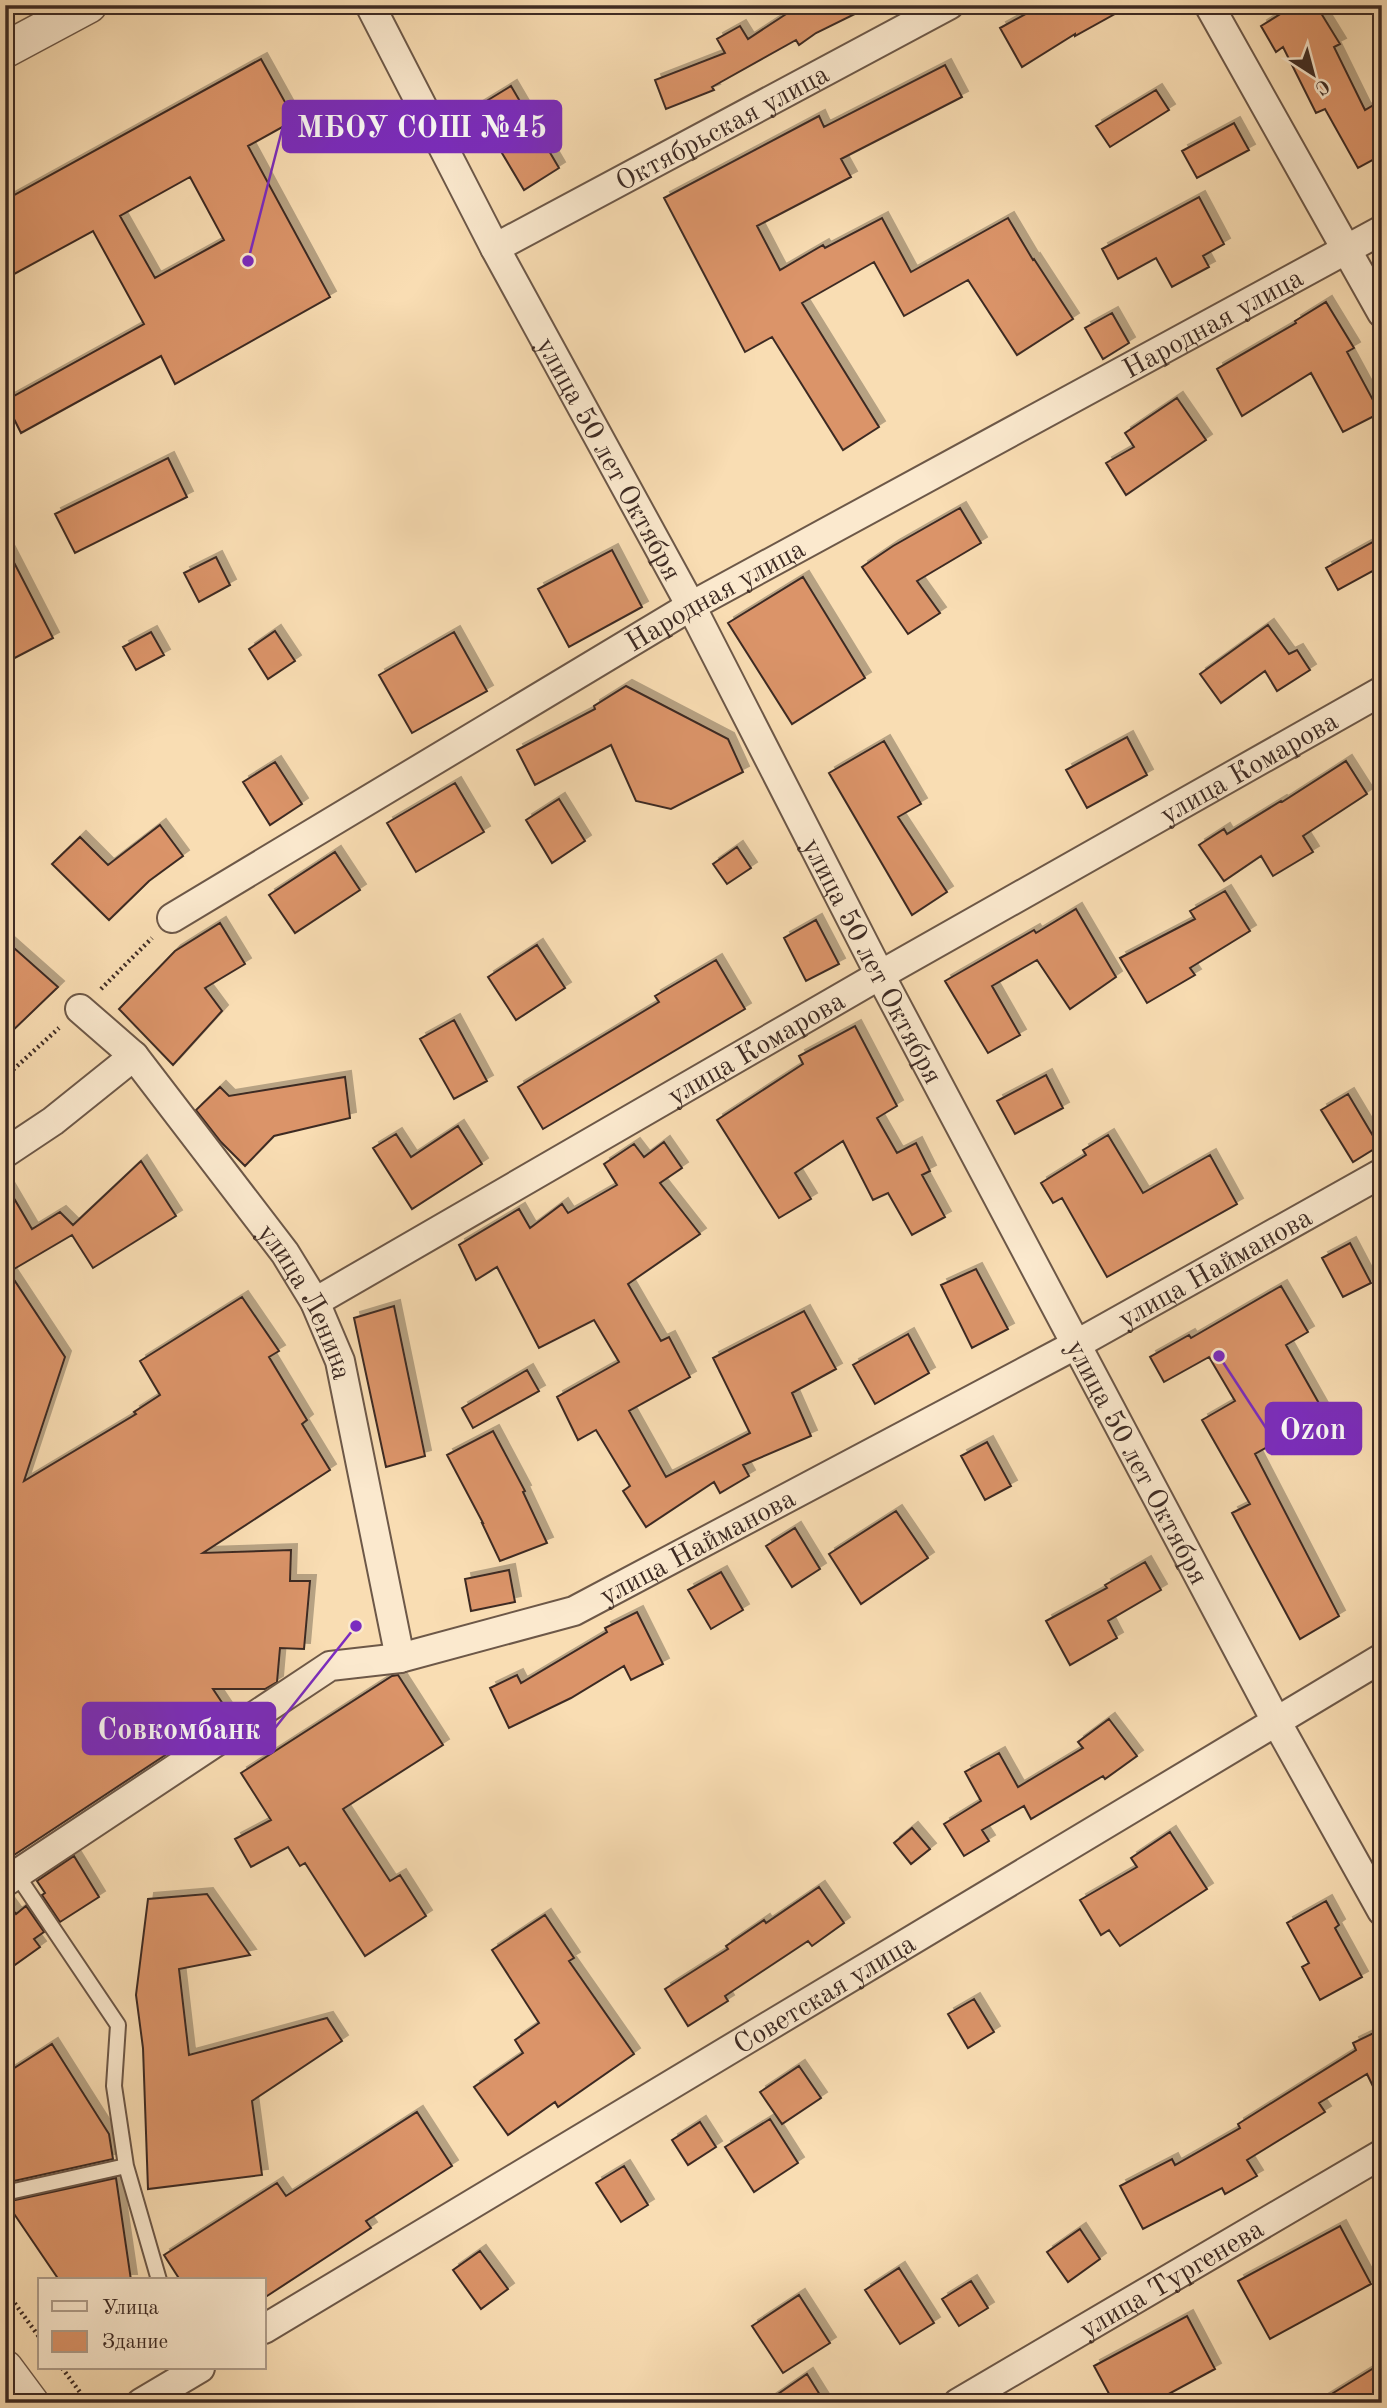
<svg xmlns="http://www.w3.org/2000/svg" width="1387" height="2408" viewBox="0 0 1387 2408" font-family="'Old Standard TT',serif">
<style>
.building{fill:#db9469;stroke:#3e2b24;stroke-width:2;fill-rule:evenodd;filter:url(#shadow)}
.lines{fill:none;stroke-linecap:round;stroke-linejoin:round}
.service-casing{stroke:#6d5848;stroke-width:18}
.minor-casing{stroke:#6d5848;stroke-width:32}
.tertiary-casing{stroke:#6d5848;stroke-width:38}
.path{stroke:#3e2b24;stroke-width:4.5;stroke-dasharray:2 3.5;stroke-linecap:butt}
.service{stroke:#fbe9ce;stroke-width:14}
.minor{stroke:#fbe9ce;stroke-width:28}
.tertiary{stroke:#fbe9ce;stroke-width:35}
.labels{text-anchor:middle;stroke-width:6;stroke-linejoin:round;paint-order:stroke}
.street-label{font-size:28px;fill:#3e2b24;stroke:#fbe9ce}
.leader{fill:none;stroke:#7b2cbf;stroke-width:2.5}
.callout-dot{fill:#7b2cbf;stroke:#fbe9ce;stroke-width:2.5}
.callout{fill:#7b2cbf;stroke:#7b2cbf;stroke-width:2.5}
.callout-label{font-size:30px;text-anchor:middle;font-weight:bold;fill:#fff}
</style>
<defs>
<filter id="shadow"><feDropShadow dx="6" dy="-6" stdDeviation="0" flood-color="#0004"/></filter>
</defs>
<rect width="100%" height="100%" fill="#f9ddb3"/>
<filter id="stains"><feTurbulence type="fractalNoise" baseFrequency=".00286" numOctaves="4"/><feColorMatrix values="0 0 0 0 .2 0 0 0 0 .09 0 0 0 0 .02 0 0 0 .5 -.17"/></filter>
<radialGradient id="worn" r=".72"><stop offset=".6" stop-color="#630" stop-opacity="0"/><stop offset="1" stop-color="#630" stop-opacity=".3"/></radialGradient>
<path class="building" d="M800,5H873L816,33L799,45L796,40L712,87L714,90L666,109L655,80L725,53L717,39L740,26L748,39Z
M1042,5H1131L1075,36V34L1022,67L1000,28Z
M1295,5H1316L1340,44L1334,47L1365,110L1382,100V155L1358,168L1325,109L1316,113L1283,47L1276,52L1261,26Z
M261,59L295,120L248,146L330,297L175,384L161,356L21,433L5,401L144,324L93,231L5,279V200ZM190,177L224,240L155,278L120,216Z
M945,65L962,97L841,159L851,177L757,226L780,270L823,245L825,248L882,218L911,272L1008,218L1033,260L1034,259L1073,319L1017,355L968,280L904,316L874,262L802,303L879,427L843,450L772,337L745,352L664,198L819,116L824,127Z
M511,86L559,168L524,190L475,108Z
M1156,90L1169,110L1110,147L1096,126Z
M1234,123L1249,150L1197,178L1182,151Z
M1199,197L1224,244L1203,256L1209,267L1172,287L1156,258L1118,279L1102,249Z
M1326,302L1354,348L1347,352L1380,413L1343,432L1311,373L1242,416L1217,369L1296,323L1295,321Z
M1112,313L1129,343L1103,359L1085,328Z
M1177,398L1206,440L1126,495L1106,463L1134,447L1125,433Z
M168,458L187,497L75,553L55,514Z
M960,508L981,543L917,581L940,613L908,634L862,567L893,546Z
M1382,537V566L1338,590L1326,568Z
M5,545L53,638L5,663Z
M612,550L642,607L569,647L538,589Z
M216,557L230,585L199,602L184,573Z
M803,577L865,678L792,724L728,623Z
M1268,625L1289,654L1297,650L1310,670L1277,691L1265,671L1221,703L1200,674Z
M275,631L295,661L268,679L249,649Z
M151,632L164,655L136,670L123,647Z
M454,632L487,691L412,733L379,675Z
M626,686L728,739L743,772L671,809L636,801L611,745L535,785L517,750L595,709L594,706Z
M1127,737L1147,775L1087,808L1066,770Z
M884,741L921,804L898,817L947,892L912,915L829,773Z
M1346,761L1367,794L1303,836L1313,852L1273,876L1261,856L1224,881L1199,845L1224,829L1227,834L1281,801L1282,802Z
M275,762L302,804L270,825L243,782Z
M455,783L484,832L416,872L387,823Z
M559,799L585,841L552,863L526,820Z
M160,825L183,856L149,881L109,920L52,864L80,837L108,865Z
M737,847L751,868L727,884L713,864Z
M335,852L360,890L295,933L269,895Z
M1225,891L1250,931L1190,968L1195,975L1147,1003L1120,958L1195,919L1190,911Z
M1076,909L1116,977L1070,1009L1037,960L992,986L1020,1035L988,1053L945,981L1034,930L1036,933Z
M816,920L839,964L806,981L784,938Z
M220,923L245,964L205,988L222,1011L173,1065L119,1009L175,951Z
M5,940L58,987L5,1038Z
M537,945L565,988L516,1020L488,977Z
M716,960L745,1009L543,1129L518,1087L659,1002L655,996Z
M454,1020L487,1081L454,1099L420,1039Z
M855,1026L897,1106L877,1118L897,1153L916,1143L930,1171L922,1175L945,1217L912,1235L888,1193L873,1200L843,1141L795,1173L811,1199L779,1218L717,1120L803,1064L799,1056Z
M1046,1075L1063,1108L1015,1134L997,1101Z
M345,1077L350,1118L274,1136L245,1166L221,1142L196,1110L220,1087L229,1096Z
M1348,1094L1379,1146L1353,1162L1321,1110Z
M458,1126L482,1164L412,1209L373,1148L396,1134L411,1157Z
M1108,1135L1143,1193L1210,1155L1237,1204L1107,1277L1062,1198L1053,1203L1041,1183L1086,1155L1083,1150Z
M664,1142L682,1168L660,1183L700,1234L628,1284L661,1341L669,1337L690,1377L629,1411L666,1477L750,1433L713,1358L804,1311L836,1369L792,1393L811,1436L743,1465L749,1476L720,1493L714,1482L646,1527L623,1491L630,1486L596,1430L578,1440L557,1397L619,1362L594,1320L539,1348L497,1267L476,1280L459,1245L519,1209L530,1228L562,1204L568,1213L617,1185L604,1164L634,1144L644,1157Z
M141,1161L176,1216L93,1268L72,1235L9,1272L65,1357L24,1481L136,1414L134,1412L160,1395L140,1361L242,1297L279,1351L269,1357L307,1420L302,1424L330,1470L203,1553L291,1550L290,1581H310L304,1649L280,1648L277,1682L265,1689H213L229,1713L5,1861V1183L32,1229L60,1212L73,1225Z
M1350,1243L1371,1283L1343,1297L1322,1258Z
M976,1269L1008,1329L972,1348L941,1285Z
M1281,1286L1308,1332L1286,1345L1325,1414L1255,1454L1339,1616L1300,1639L1232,1513L1250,1504L1202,1420L1235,1401L1209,1357L1164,1382L1150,1357L1189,1335L1191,1338Z
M394,1306L425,1456L386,1467L354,1318Z
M908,1334L929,1373L875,1404L853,1365Z
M527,1370L539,1391L473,1428L462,1408Z
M493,1431L525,1491L523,1492L547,1543L500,1561L482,1523H483L447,1455Z
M987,1442L1011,1486L985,1500L961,1456Z
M896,1511L928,1558L861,1604L829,1554Z
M795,1528L820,1569L792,1587L766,1546Z
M1145,1562L1161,1590L1108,1621L1117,1638L1070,1665L1046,1621L1107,1588L1105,1585Z
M509,1570L515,1602L471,1611L465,1579Z
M721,1572L743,1610L711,1629L688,1590Z
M637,1612L663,1664L631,1680L624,1666L571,1698L509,1728L490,1688L517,1675L521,1683L607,1632L605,1628Z
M398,1675L443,1745L343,1809L390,1881L400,1875L426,1916L365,1956L305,1863L300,1866L288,1847L251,1867L235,1839L271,1820L241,1773L392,1676Z
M1109,1719L1137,1756L1105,1779L1103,1776L1031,1819L1024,1806L982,1830L989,1841L964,1856L944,1824L981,1801L965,1772L999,1753L1018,1787L1083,1748L1078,1742Z
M912,1828L930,1849L911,1864L894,1843Z
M1170,1832L1207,1889L1120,1946L1109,1930L1101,1935L1080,1900L1137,1867L1131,1858Z
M74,1856L99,1897L60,1922L42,1895L45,1893L37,1881Z
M819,1887L844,1923L812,1946L808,1941L725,1996L728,2001L688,2026L665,1989L728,1949L726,1946L764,1920L766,1923Z
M207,1894L250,1955L179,1969L189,2055L327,2018L342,2041L252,2101L262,2175L148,2189L143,2048L136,1995L148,1899Z
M5,1899L16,1914L26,1906L44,1932L34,1939L40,1947L5,1972Z
M1326,1901L1339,1925L1335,1928L1362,1977L1320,2000L1302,1967L1309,1963L1287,1923Z
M545,1915L574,1958L569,1961L634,2054L558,2107L555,2102L508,2135L474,2087L523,2053L515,2040L539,2023L492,1950Z
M974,1999L994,2032L968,2048L948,2014Z
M1382,2029V2105L1367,2074L1319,2103L1325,2112L1247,2160L1257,2176L1225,2194L1222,2188L1143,2229L1120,2186L1172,2159L1175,2165L1240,2128L1238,2124L1356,2050L1353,2043Z
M52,2044L109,2134L113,2159L5,2183V2074Z
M799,2066L821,2098L782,2124L760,2092Z
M417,2112L452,2166L366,2221L371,2228L264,2298V2280H180L164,2255L277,2183L286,2196Z
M770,2119L798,2163L754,2192L725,2147Z
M700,2122L716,2147L688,2165L672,2140Z
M624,2166L648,2205L621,2222L596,2183Z
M116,2178L131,2280H59L6,2202Z
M1340,2226L1371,2284L1270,2339L1238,2281Z
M1080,2229L1100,2259L1068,2282L1047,2252Z
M480,2251L508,2289L481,2309L453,2270Z
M899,2268L934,2323L900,2344L865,2290Z
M971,2281L988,2308L959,2326L942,2299Z
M799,2295L830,2343L783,2373L752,2326Z
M1187,2316L1215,2369L1152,2403H1114L1094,2366Z
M1382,2363V2392L1365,2403H1317Z
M807,2374L825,2403H765Z"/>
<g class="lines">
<defs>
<path id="service" d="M17,1875L118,2025L114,2086L126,2166L159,2280
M5,2193L126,2166"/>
<g id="minor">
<path id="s1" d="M370,5L495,248L691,606L880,975L1276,1721L1382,1911"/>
<path d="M1209,5L1382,313"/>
<path id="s2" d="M495,248L949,5"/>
<path id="s3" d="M172,918L691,606L1382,230"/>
<path id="s4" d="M80,1009L134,1056L285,1253L315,1302L340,1361L400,1658"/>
<path d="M5,1153L53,1121L134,1056"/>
<path id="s5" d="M315,1302L880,975L1382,691"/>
<path id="s6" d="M5,1882L330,1666L400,1658L574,1611L1077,1344L1382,1173"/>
<path id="s7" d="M264,2329L1382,1658"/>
<path d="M141,2403L200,2368"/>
<path id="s8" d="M958,2403L1382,2154"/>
</g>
<path id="tertiary" d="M5,50L89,5
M5,2368L31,2403"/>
</defs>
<use href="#service" class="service-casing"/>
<use href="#minor" class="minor-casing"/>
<use href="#tertiary" class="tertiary-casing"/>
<path class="path" d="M101,989L152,938
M5,1077L59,1028
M5,2290L40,2338
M62,2368L88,2403"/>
<use href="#service" class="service"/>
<use href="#minor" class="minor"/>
<use href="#tertiary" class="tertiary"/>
</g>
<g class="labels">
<g class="street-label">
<text dy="10" stroke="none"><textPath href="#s2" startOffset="257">Октябрьская улица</textPath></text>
<text dy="10" stroke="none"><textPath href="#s3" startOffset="1199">Народная улица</textPath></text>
<text dy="10" stroke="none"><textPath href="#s1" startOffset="513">улица 50 лет Октября</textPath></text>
<text dy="10" stroke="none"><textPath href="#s3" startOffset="632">Народная улица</textPath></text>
<text dy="10" stroke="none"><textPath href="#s5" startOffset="1076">улица Комарова</textPath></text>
<text dy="10" stroke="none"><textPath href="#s1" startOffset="1080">улица 50 лет Октября</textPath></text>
<text dy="10" stroke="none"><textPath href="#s5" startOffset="509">улица Комарова</textPath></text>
<text dy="10" stroke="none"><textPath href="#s6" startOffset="1368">улица Найманова</textPath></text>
<text dy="10" stroke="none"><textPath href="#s4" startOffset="373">улица Ленина</textPath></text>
<text dy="10" stroke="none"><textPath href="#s1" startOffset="1647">улица 50 лет Октября</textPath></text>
<text dy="10" stroke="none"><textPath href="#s6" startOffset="780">улица Найманова</textPath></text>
<text dy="10" stroke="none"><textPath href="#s7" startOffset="653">Советская улица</textPath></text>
<text dy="10" stroke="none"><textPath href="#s8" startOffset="247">улица Тургенева</textPath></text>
</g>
</g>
<path class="leader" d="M248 261L283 126M1219 1356L1266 1428M356 1626L275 1728"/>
<g class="callout-dot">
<circle cx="248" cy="261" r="7"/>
<circle cx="1219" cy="1356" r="7"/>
<circle cx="356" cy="1626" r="7"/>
</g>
<g class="callout">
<rect x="283" y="101" width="278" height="51" rx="7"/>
<rect x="1266" y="1403" width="95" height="51" rx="7"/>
<rect x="83" y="1703" width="192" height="51" rx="7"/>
</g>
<g class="callout-label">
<text x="422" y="137">МБОУ СОШ №45</text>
<text x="1313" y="1439">Ozon</text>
<text x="179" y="1739">Совкомбанк</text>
</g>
<rect width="1387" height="2408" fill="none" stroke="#f9ddb3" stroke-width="28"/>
<rect x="7" y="7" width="1373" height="2394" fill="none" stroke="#3e2b24" stroke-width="3.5"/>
<rect x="14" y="14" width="1359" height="2380" fill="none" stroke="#3e2b24" stroke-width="2"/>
<rect x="38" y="2278" width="228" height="91" fill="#fbe9ce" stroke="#af9d8a" stroke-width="2"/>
<rect x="52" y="2301" width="35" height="10" fill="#fbe9ce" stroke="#af9d8a" stroke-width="2"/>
<text x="102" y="2314" font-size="21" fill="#3e2b24">Улица</text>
<rect x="52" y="2331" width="35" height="21" fill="#db9469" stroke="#af9d8a" stroke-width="2"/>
<text x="102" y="2348" font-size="21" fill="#3e2b24">Здание</text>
<g transform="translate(1313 74) rotate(144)" stroke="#fbe9ce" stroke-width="5" paint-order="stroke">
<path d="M0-5L12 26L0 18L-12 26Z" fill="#3e2b24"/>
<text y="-10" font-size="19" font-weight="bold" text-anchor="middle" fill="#3e2b24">С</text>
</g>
<rect width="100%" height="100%" filter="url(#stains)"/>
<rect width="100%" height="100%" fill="url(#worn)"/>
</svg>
